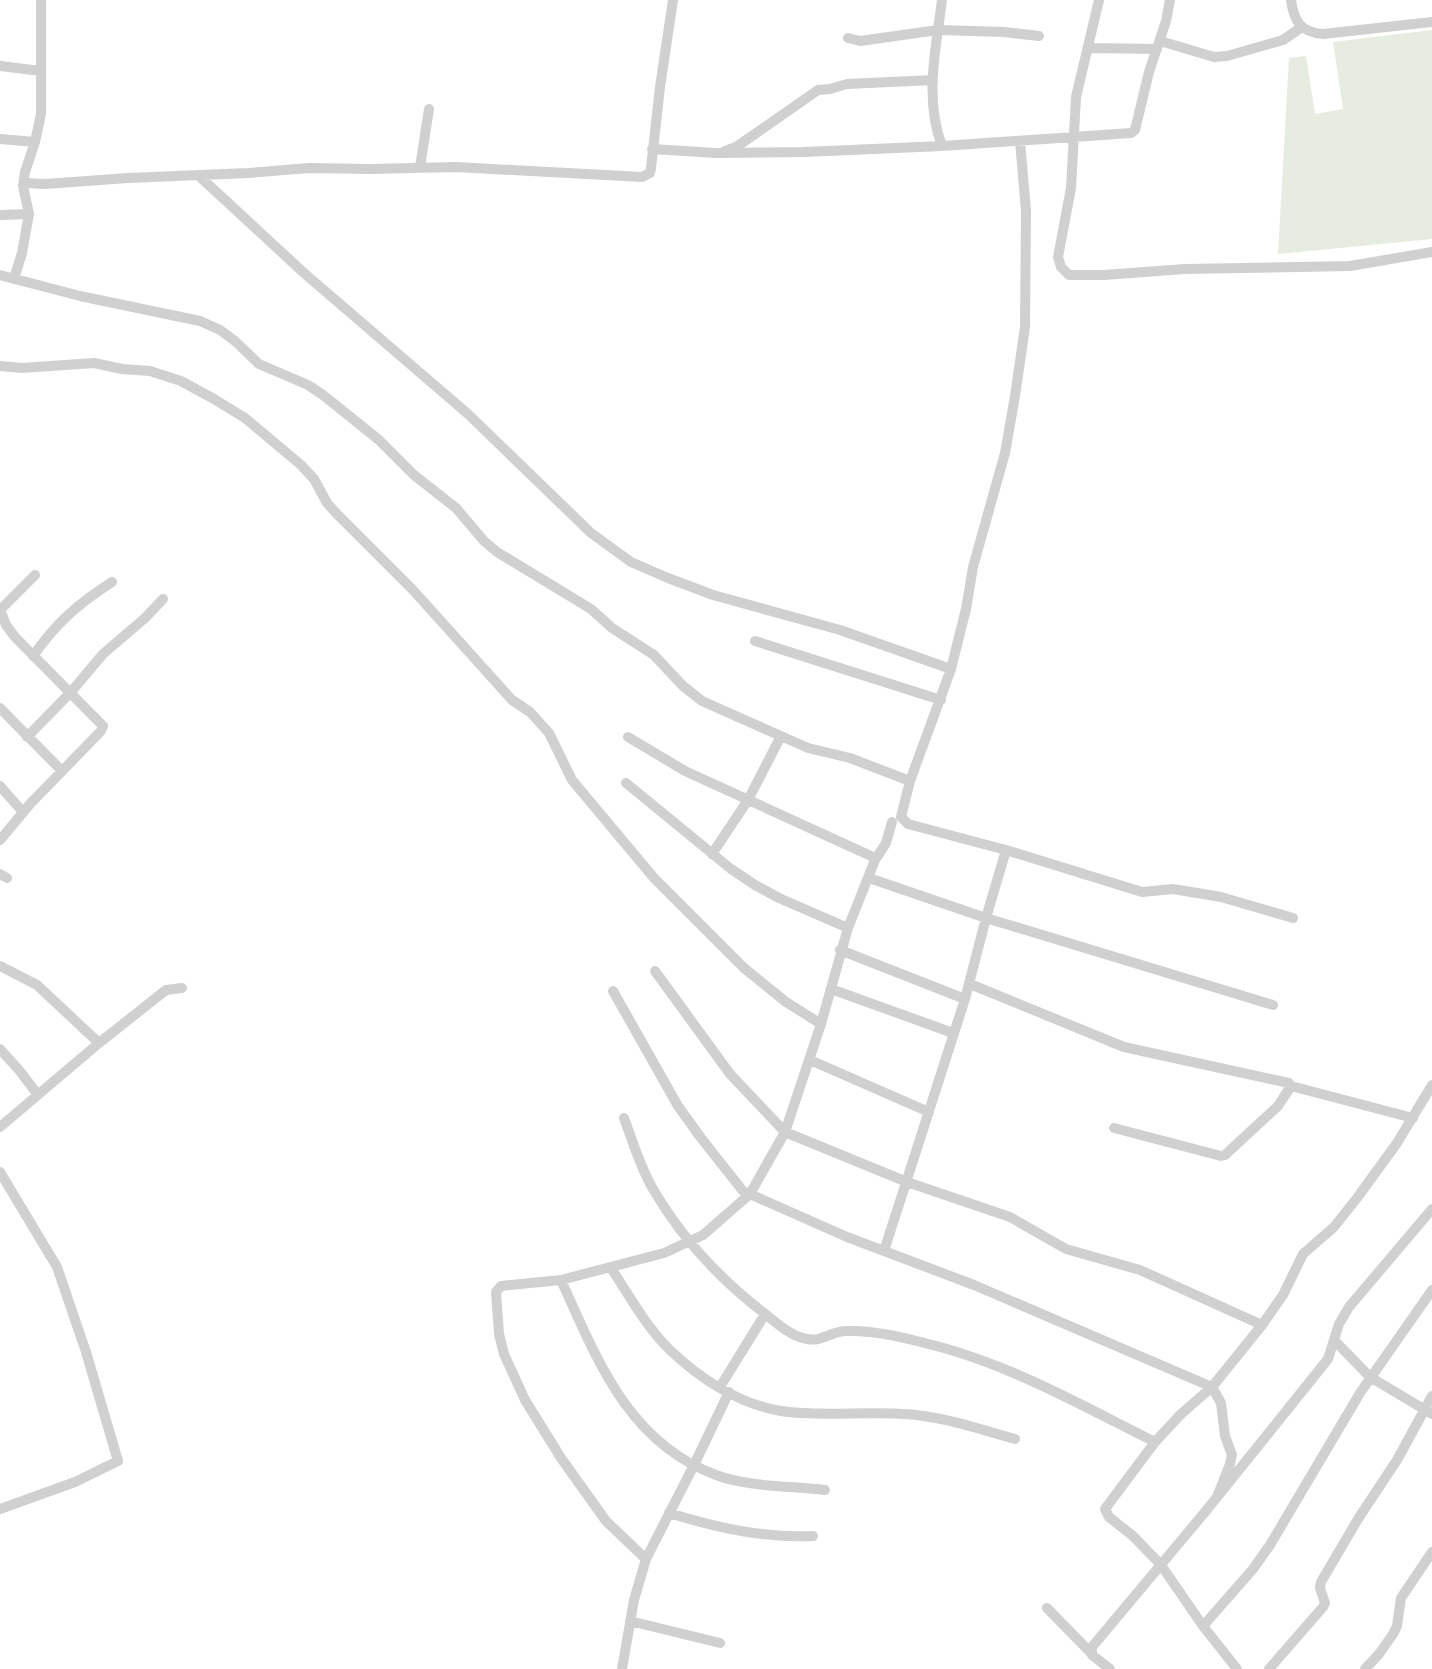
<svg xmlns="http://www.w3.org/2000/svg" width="1432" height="1669" viewBox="0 0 1432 1669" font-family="Cabin,sans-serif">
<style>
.green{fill:#e6ecdf}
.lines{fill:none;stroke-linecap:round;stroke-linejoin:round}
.street{stroke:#d0d0d0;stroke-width:10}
</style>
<rect width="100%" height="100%" fill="#fff"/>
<path class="green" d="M1432,30V239L1278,254L1289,58L1306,56L1315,114L1343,109L1333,42Z"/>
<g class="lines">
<path class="street" d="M1099,0L1076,97L1071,188L1058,257L1061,267L1069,275H1104L1185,269L1350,266L1432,252
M1291,0C1294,21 1300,32 1323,34L1432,22
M848,38L860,41L938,30L1004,32L1039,36
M1160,41L1214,57L1227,56L1283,40L1302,27
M1089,48L1157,49
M0,66L41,71
M0,139L35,142
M1020,141L1026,211L1025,327L1015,396L1005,453L973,567L966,609L951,669L910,781L901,817L908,824L1006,850L1142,892L1173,889L1221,897L1293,918
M942,146C924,99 936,48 942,0
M652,149L716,153L804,152L942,146L1131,133L1135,130L1149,72L1166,21L1170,0
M725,151L736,147L755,134L818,90L830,89L847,84L933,80
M420,167L429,109
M198,175L304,273L468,414L591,533L631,562L668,578L713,595L840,630L951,669
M25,183L45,184L128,178L249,173L309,168L371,169L456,167L642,177L650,173L651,168L660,87L673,0
M0,215L29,214
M0,275L80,296L200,321L220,330L235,341L259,364L308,385L323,395L379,440L414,475L456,508L484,541L497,552L591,609L612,628L654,655L683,686L702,701L808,748L850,758L910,781
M14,279L22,253L29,214L23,186L25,172L35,142L41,114V0
M0,366L22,368L94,363L122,369L150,371L181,381L214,399L245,418L301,465L314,479L327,503L336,513L412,589L512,700L530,712L549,733L572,780L654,878L744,968L786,1002L821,1024
M0,609L6,625L15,637L103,726L101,731L30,804L0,840
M0,610L35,575
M755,641L941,700
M33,656C57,622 78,604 112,582
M0,708L62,771
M27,737L71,692L103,654L145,618L163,599
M628,737L685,771L871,856L875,860L848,928L821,1024L785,1132L750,1194L703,1235L664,1253L561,1280L501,1286L496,1292L499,1334L504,1354L525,1400L561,1458L606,1521L646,1559
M626,783L731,869L755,885L779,898L848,928
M0,786L23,812
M712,854L748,800L781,736
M875,860L886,843L892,822
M0,874L7,878
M869,878L986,918L1273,1005
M840,950L965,999
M0,966L37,985L99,1043
M655,971L730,1074L785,1132L907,1182L1010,1217L1066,1249L1140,1270L1262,1325
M970,984L1124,1047L1289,1083L1291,1086L1278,1106L1225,1155L1221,1156L1114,1128
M831,989L953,1033
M613,991L678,1106L701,1138L743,1191L847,1237L974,1285L1212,1387L1221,1403L1225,1436L1232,1455L1230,1464L1217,1497
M0,1049L19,1070L38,1095
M810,1060L929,1112
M1291,1086L1413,1118
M624,1118C633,1142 640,1167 653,1189C681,1237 721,1280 764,1313C777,1323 790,1336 807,1339C822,1342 832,1331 846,1331C879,1330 913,1340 944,1348C1018,1369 1087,1408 1155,1442
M0,1127L99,1043L166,990L182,988
M0,1172L57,1267L86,1352L118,1461L75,1482L0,1509
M884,1251L965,999L986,918L1006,850
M611,1268C629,1295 646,1327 670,1350C700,1379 739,1404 781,1411C821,1417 863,1411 904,1414C942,1416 979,1429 1015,1439
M561,1280C597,1359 628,1443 716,1475C748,1487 791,1486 825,1490
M1334,1340L1370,1377L1432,1414
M720,1387L765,1314
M669,1513C718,1528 762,1538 813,1536
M1047,1608L1091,1653
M630,1621L720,1643
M1203,1626L1253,1569L1270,1545L1360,1393L1432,1290
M622,1669L634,1600L646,1559L694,1465L729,1392
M1110,1669L1092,1655V1647L1205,1512L1328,1359L1339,1324L1349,1307L1432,1209
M1237,1669L1203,1626L1161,1565L1133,1536L1109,1517L1105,1509L1155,1442L1181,1414L1212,1387L1262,1325L1283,1295L1303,1254L1334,1227L1357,1198L1397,1143L1432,1085
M1269,1669L1323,1607L1325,1603L1320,1588L1321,1582L1358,1519L1397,1460L1432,1396
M1365,1669L1379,1654L1393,1634L1397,1626L1401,1598L1432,1552"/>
</g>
</svg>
